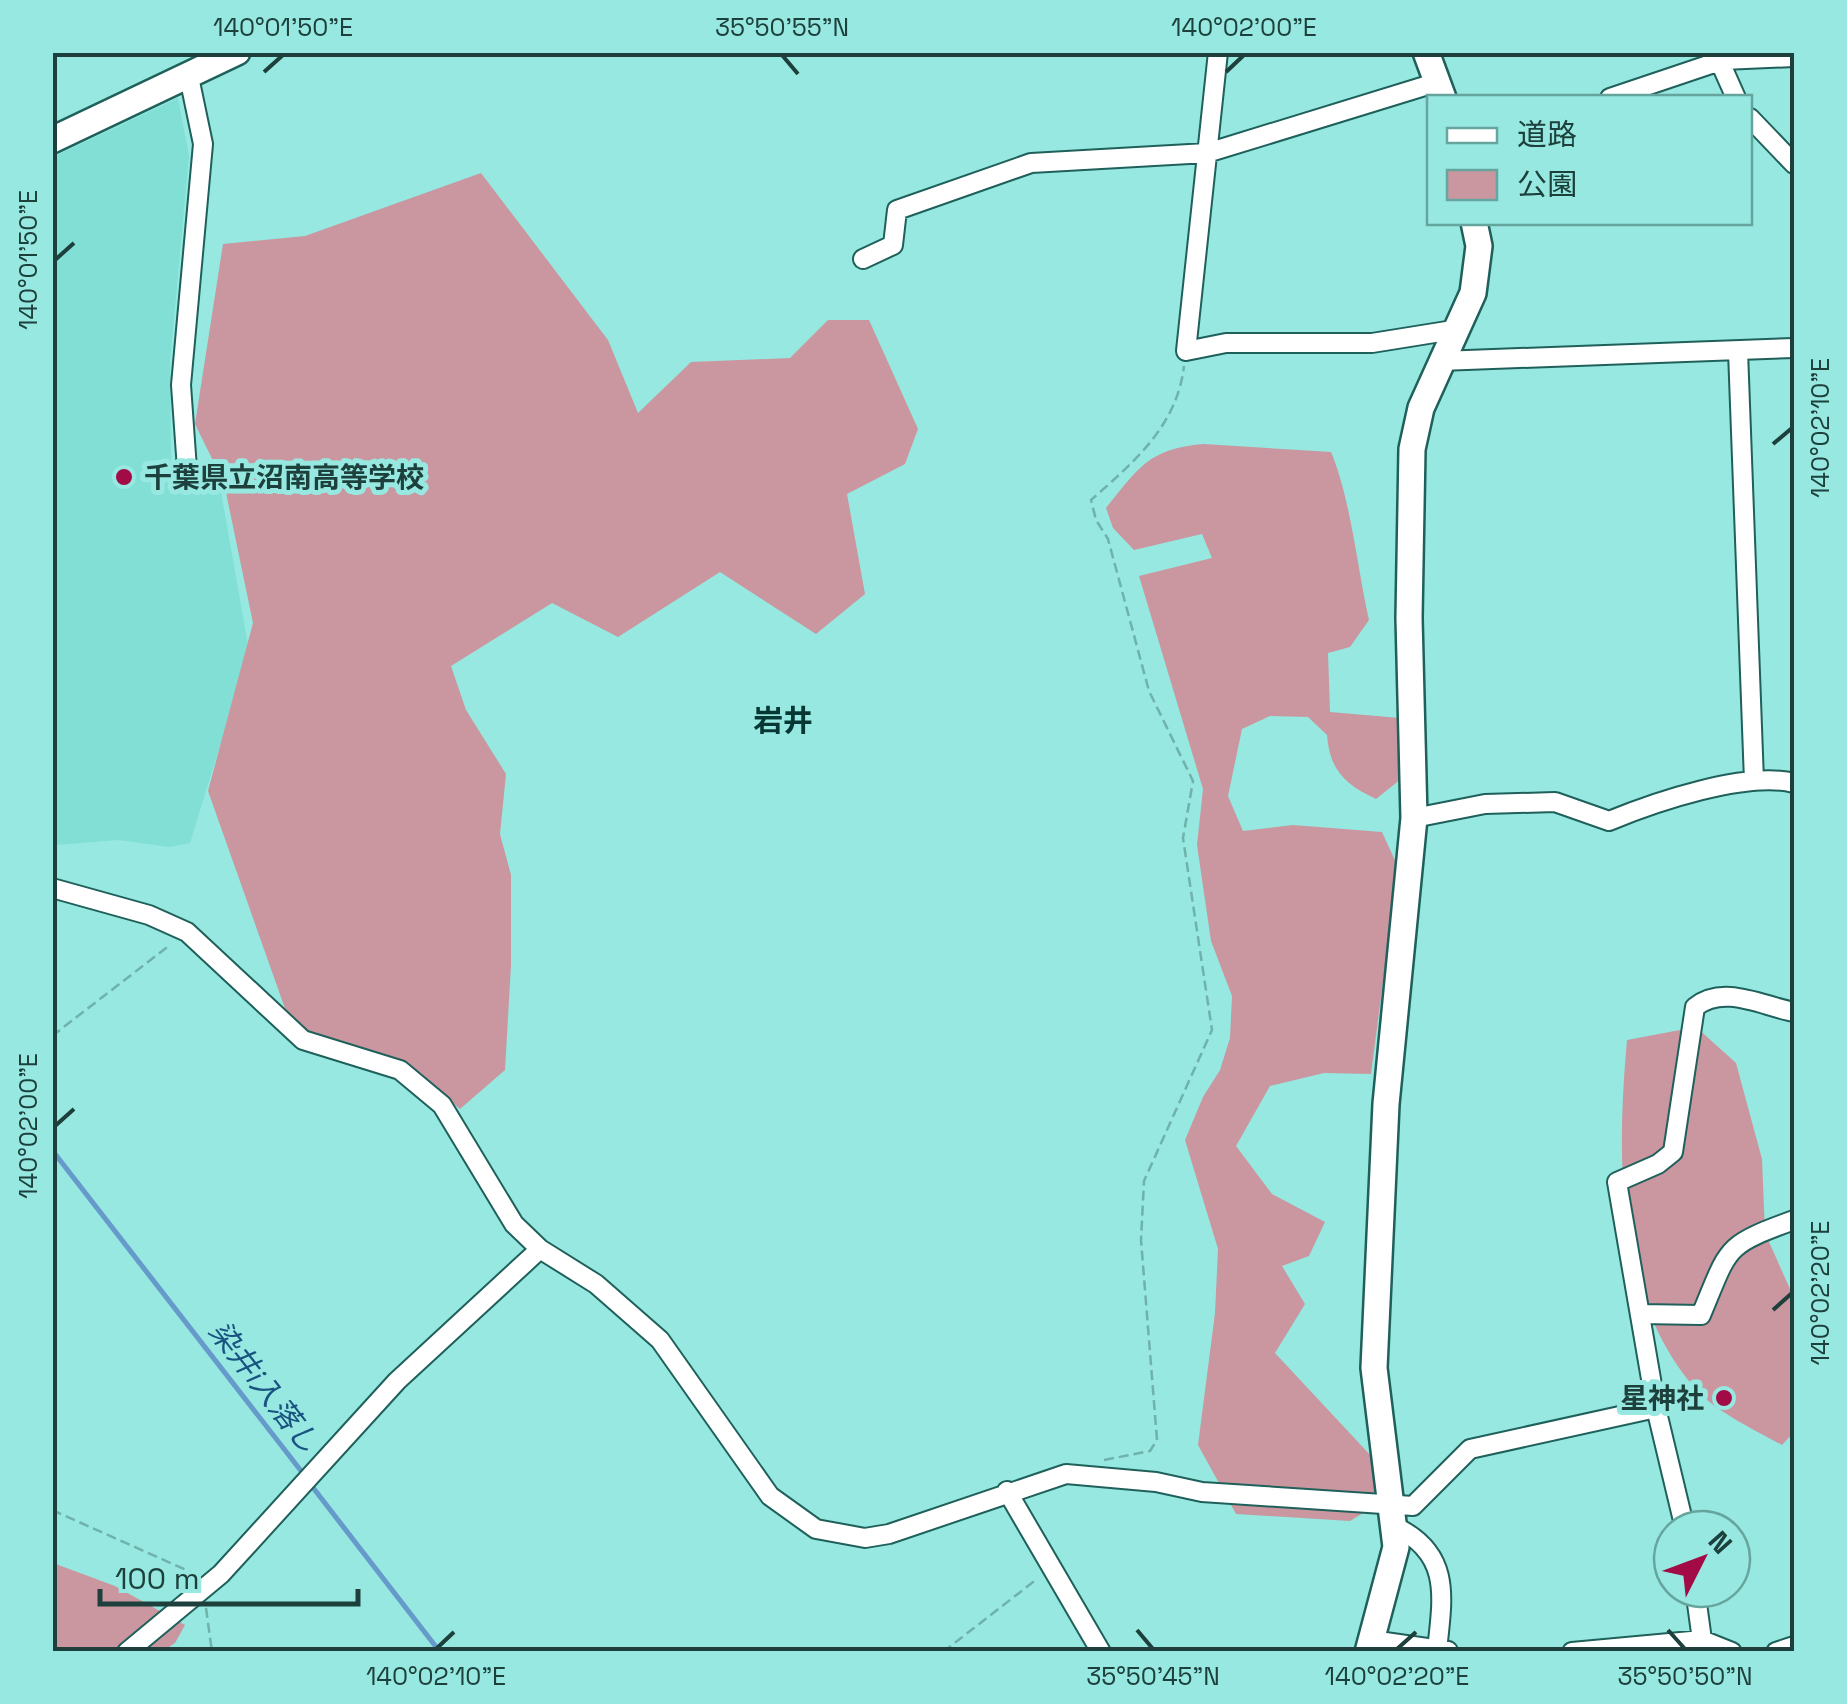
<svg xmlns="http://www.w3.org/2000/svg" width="1847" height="1704" viewBox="0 0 1847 1704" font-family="'Space Grotesk','Noto Sans JP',sans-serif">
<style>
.built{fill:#81dfd6}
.green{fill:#ca97a0}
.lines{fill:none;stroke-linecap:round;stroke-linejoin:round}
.stream{stroke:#659aca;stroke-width:5}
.street-casing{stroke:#1f605b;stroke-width:22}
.secondary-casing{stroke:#1f605b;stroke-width:30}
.path{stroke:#6fb2ab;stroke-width:2.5;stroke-dasharray:10 5;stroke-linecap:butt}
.street{stroke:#fff;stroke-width:18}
.secondary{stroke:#fff;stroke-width:25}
.ticks{fill:none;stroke:#1d403c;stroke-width:4}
.poi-dot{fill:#a30b47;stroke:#96e8e0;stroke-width:4}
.labels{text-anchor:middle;stroke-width:10;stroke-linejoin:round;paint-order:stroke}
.poi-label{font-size:28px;font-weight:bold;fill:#1d403c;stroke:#96e8e0;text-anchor:start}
.neighbourhood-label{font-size:30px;font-weight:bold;fill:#083834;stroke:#96e8e0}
.water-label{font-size:30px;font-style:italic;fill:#195381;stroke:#96e8e0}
.neatline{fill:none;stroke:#1d403c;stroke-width:4}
.ticks-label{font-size:25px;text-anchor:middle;fill:#1d403c}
</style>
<rect width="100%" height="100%" fill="#96e8e0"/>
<path class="built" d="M178,98L189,156L170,363L171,462L221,492L249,651L190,843L169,847L119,840L56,845L53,850V157Z"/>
<path class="green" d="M481,173L608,340L638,413L691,362L790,358L828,320H869L918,429L905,464L847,494L865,594L816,634L720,572L618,637L552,603L451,666L466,710L506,774L500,834L511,875V965L505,1070L460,1109L402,1060L304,1033L288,1017L208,791L253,623L224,483L195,424L223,244L305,236Z
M1203,444L1331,452C1351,500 1357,567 1369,620L1350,647L1328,653L1330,712L1400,718L1401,779L1376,799C1344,784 1330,770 1327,735L1308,717L1270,716L1242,729L1228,796L1243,831L1293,825L1382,832L1398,867L1371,1074L1324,1073L1270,1086L1236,1146L1272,1194L1325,1222L1309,1256L1282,1266L1305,1304L1275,1353L1373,1458L1378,1504L1350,1521L1236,1514L1198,1445L1215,1313L1218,1249L1185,1140L1203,1097L1220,1070L1230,1038L1232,996L1211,941L1197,845L1203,789L1139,576L1212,558L1202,534L1134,550L1113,528L1106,508C1139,467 1149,449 1203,444Z
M1696,1027L1736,1063L1762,1159L1765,1233L1794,1298V1432L1782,1445C1753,1429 1714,1411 1693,1386C1614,1292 1617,1155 1627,1040Z
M53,1563L115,1586L185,1625L175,1643L163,1651L53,1652Z"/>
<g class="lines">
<path class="stream" d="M52,1150L305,1476
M311,1485L440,1652"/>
<defs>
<path id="street" d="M1218,52L1186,351L1226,343H1372L1453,330
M1716,53L1736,98
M1610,98L1723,60L1794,57
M1750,118L1794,164
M863,259L893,245L897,210L1031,163L1207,153L1438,82
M1738,351L1754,781
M1440,361L1794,348
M187,469L181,385L203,144L189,77
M1414,818L1485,804L1555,802L1609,821C1655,802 1746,771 1794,783
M52,888L149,915L187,932L303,1040L400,1070L442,1105L514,1224L540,1249L596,1284L660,1340L770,1496L816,1529L865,1538L889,1534L1066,1474L1156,1482L1202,1492L1413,1506L1470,1449L1656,1408
M1641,1314L1701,1315C1730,1246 1723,1246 1794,1220
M1007,1491L1101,1652
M1396,1527C1451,1554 1443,1596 1437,1650
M1685,1529L1656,1408L1617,1182L1658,1164L1673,1152L1695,1007C1724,984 1762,1006 1794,1012
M1695,1589L1702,1640L1732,1652
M1371,1640L1448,1651
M127,1652L221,1574L397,1381L540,1249
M1572,1652L1702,1640
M1776,1652L1794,1646"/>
<path id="secondary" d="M1426,52L1443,98
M52,140L237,52
M1368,1652L1396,1547L1374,1368L1386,1104L1414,818L1409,618L1412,449L1421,408L1473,293L1479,246L1474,222"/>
</defs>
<use href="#street" class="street-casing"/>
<use href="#secondary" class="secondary-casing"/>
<path class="path" d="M52,1036L170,945
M1104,1460L1150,1451L1157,1440L1141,1240L1144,1181L1212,1030L1183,838L1193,781L1149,691L1108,539L1096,520L1091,500C1134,462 1177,426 1184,366
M52,1510L193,1573
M206,1608L212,1652
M943,1652L1037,1579"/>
<use href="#street" class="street"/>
<use href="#secondary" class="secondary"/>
</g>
<path class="ticks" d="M782,55L798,74M264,72L283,55M1226,72L1244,55M55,260L74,243M1773,444L1792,428M55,1126L74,1109M1773,1310L1792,1293M1137,1630L1153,1649M1668,1630L1685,1649M436,1649L454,1632M1397,1649L1416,1632"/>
<g class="poi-dot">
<circle cx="124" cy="477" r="10"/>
<circle cx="1724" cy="1398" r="10"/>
</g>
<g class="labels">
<g class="poi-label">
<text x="144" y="487">千葉県立沼南高等学校</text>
<text x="1704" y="1408" text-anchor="end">星神社</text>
</g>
<g class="neighbourhood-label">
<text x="783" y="731">岩井</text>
</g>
<g class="water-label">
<text transform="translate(264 1387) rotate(52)" y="10">染井i入落し</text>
</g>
</g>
<rect width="1847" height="1704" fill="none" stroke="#96e8e0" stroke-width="110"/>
<rect x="1427" y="95" width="325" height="130" fill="#96e8e0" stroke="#66a59e" stroke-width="2.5"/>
<rect x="1447" y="128" width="50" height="15" fill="#ffffff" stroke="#66a59e" stroke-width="2.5"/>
<text x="1517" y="145" font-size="30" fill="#1d403c">道路</text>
<rect x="1447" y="170" width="50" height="30" fill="#ca97a0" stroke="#66a59e" stroke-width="2.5"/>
<text x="1517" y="195" font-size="30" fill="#1d403c">公園</text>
<g transform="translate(1702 1559) rotate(48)"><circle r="48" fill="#96e8e0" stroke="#66a59e" stroke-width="2.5"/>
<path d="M0-8L18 38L0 25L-18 38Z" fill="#a30b47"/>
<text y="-15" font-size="28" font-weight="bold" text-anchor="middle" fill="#1d403c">N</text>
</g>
<path d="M100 1589v15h258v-15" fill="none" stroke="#1d403c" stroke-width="5"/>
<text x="115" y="1589" font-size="30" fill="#1d403c" stroke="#96e8e0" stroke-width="8" paint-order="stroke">100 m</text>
<rect x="55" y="55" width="1737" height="1594" class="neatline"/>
<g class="ticks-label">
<text x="283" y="36">140°01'50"E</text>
<text x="782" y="36">35°50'55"N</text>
<text x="1244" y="36">140°02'00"E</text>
<text transform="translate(28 260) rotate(-90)" y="9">140°01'50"E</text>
<text transform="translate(1820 428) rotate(-90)" y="9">140°02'10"E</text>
<text transform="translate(28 1126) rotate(-90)" y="9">140°02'00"E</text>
<text transform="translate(1820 1293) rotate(-90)" y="9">140°02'20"E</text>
<text x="436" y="1685">140°02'10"E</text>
<text x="1153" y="1685">35°50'45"N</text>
<text x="1397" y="1685">140°02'20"E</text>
<text x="1685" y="1685">35°50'50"N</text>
</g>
</svg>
